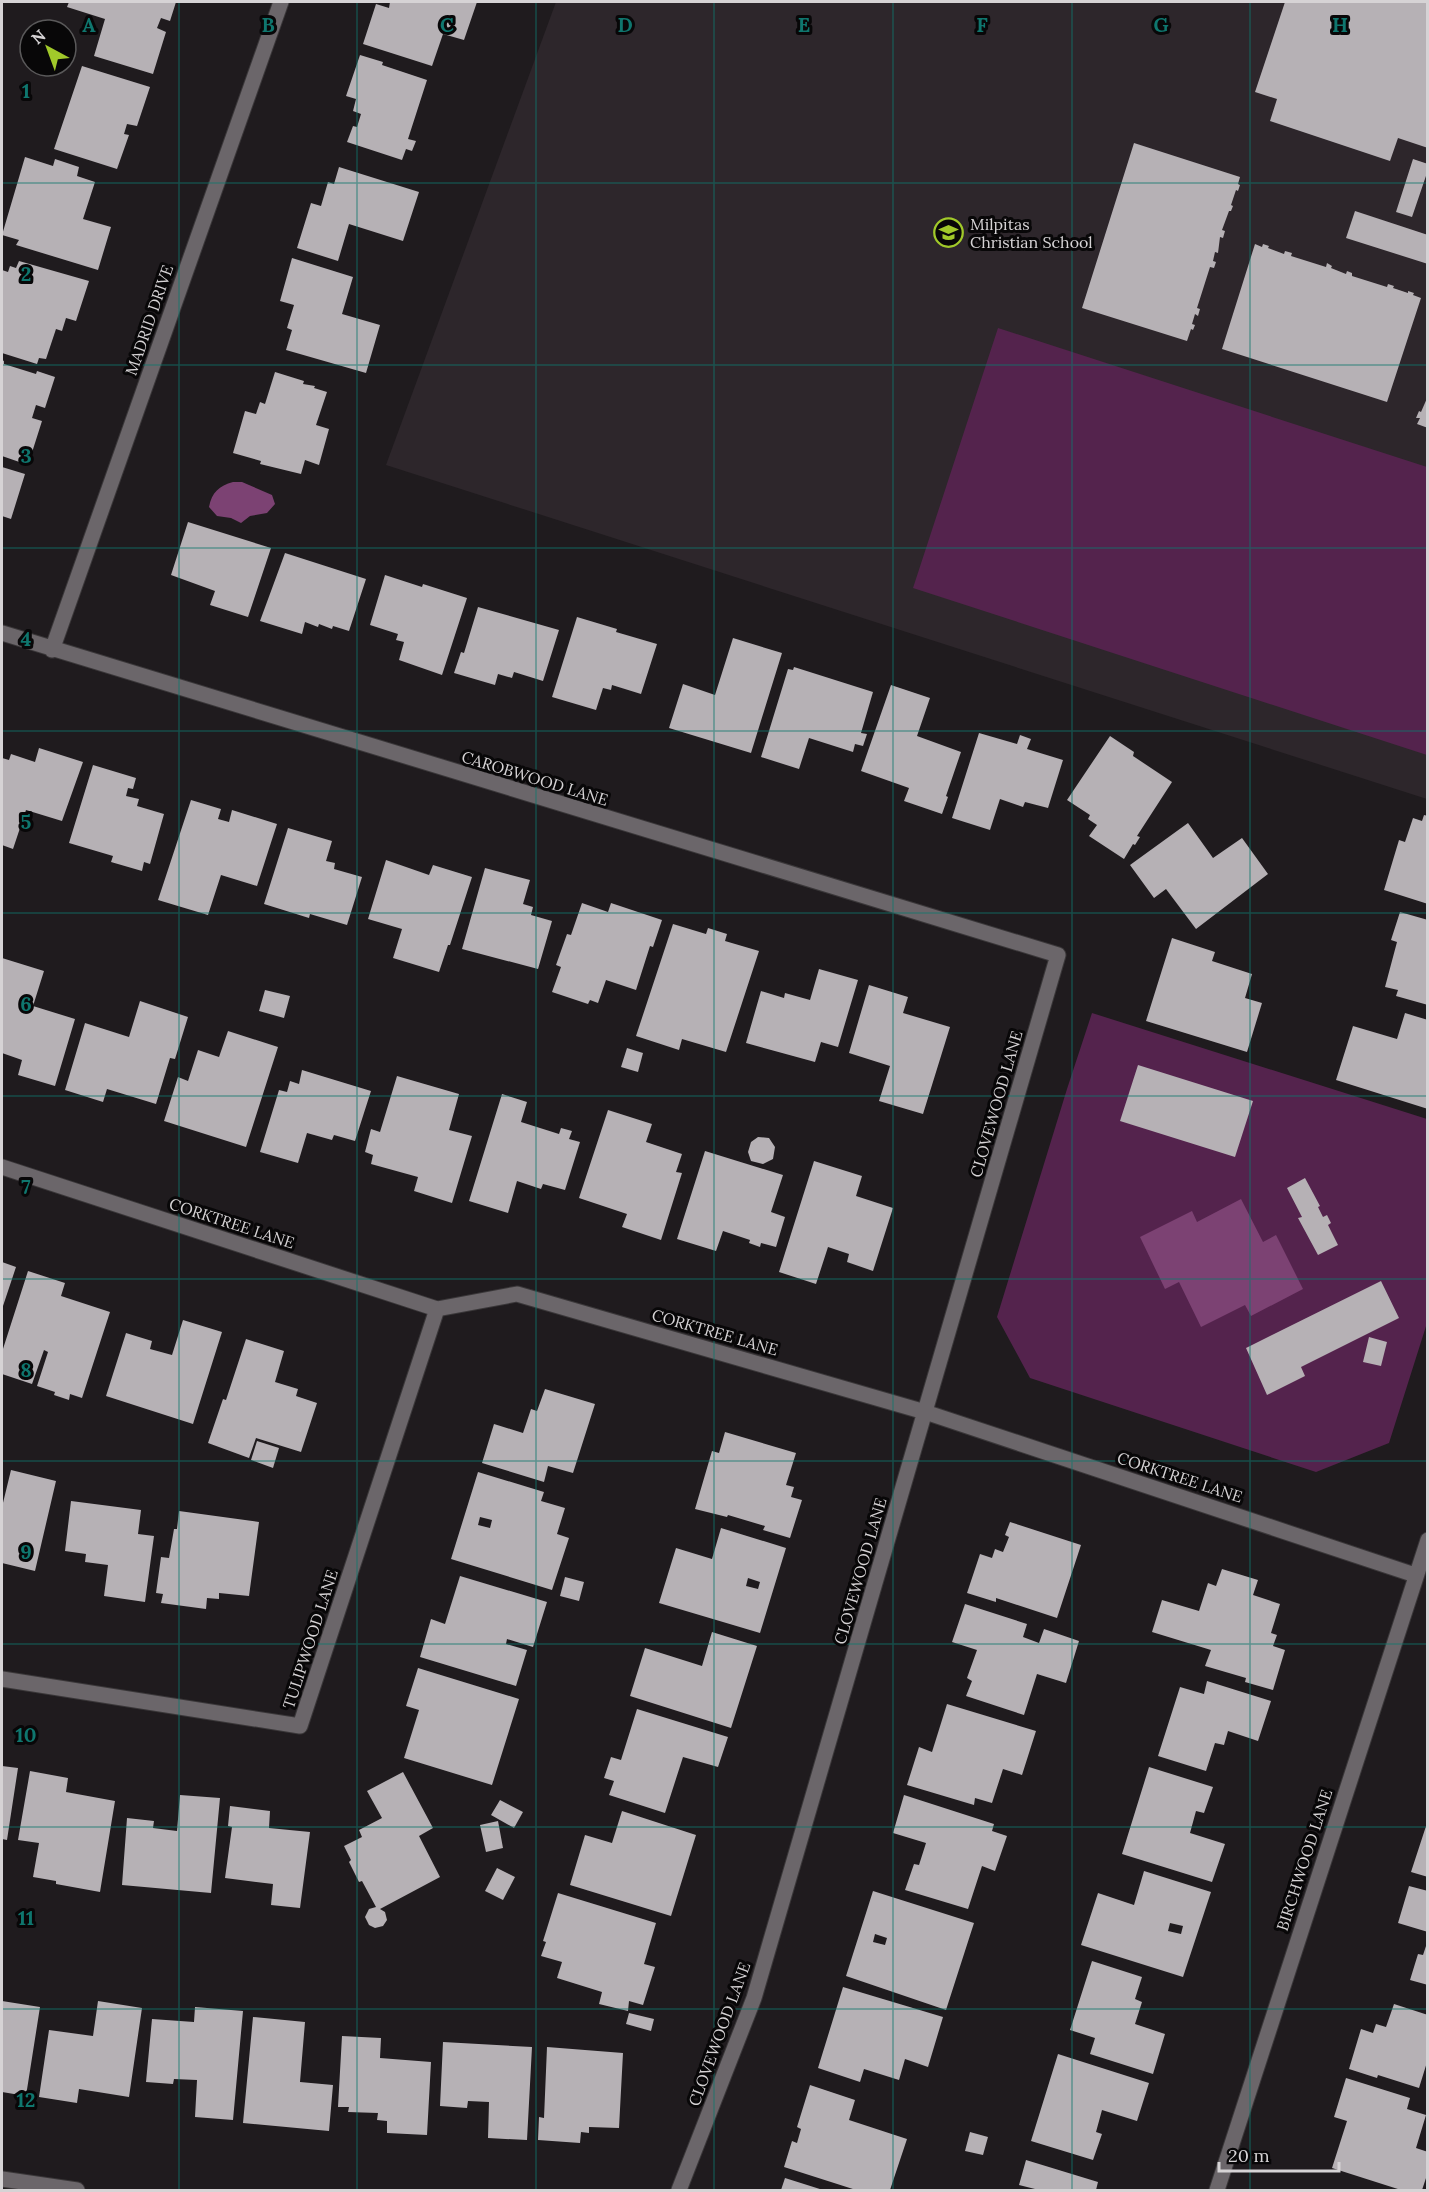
<svg xmlns="http://www.w3.org/2000/svg" width="1429" height="2192" viewBox="0 0 1429 2192" font-family="Lora,serif">
<style>
.built{fill:#2d262b}
.green{fill:#54234d}
.water{fill:#7c4273}
.building{fill:#b6b1b5;fill-rule:evenodd}
.lines{fill:none;stroke-linecap:round;stroke-linejoin:round}
.minor-casing{stroke:#3a3739;stroke-width:17}
.minor{stroke:#6b666a;stroke-width:15}
.grid{fill:none;stroke:#0f766e;stroke-width:1.5;stroke-opacity:0.55}
.labels{text-anchor:middle;stroke-width:6;stroke-linejoin:round;paint-order:stroke}
.poi-label{font-size:16px;fill:#d6d3d5;stroke:#080708;text-anchor:start}
.street-label{font-size:16px;fill:#d6d3d5;stroke:#080708}
.grid-label{font-size:20px;text-anchor:middle;font-weight:bold;fill:#0f766e;stroke:#080708;stroke-width:6;stroke-linejoin:round;paint-order:stroke}
</style>
<rect width="100%" height="100%" fill="#1f1b1e"/>
<path class="built" d="M556,2H1427V799L386,465Z"/>
<path class="green" d="M998,328L1427,467V755L913,588Z
M1092,1013L1427,1119V1323L1389,1443L1316,1472L1030,1378L997,1317L1067,1089Z"/>
<path class="water" d="M233,482H242L272,495L275,504L267,513L250,516L241,523L231,518L217,516L209,507C212,492 219,486 233,482Z
M1241,1199L1263,1242L1276,1235L1303,1289L1251,1316L1245,1305L1201,1327L1179,1282L1165,1289L1140,1237L1192,1211L1197,1222Z"/>
<path class="building" d="M69,2H176L170,21L161,18L157,28L166,32L153,74L94,56L105,19L67,7Z
M390,2H477L464,40L443,34L432,66L363,44L376,4L389,8Z
M1285,2H1428V148L1398,138L1390,161L1270,121L1277,99L1255,92Z
M360,55L383,62L382,65L427,80L408,139L416,141L412,151L406,149L402,160L347,142L353,126L357,127L361,114L353,111L356,99L346,96Z
M82,66L150,87L137,126L127,124L124,134L129,135L117,169L54,149Z
M1134,143L1240,177L1238,184L1240,185L1238,191L1236,190L1231,205L1233,206L1231,211H1229L1222,230L1225,231L1223,238L1220,237L1218,253L1215,252L1213,261L1216,262L1214,268L1210,267L1197,308L1200,309L1198,316L1195,314L1192,324L1195,325L1193,330L1191,329L1187,341L1082,308Z
M25,157L53,166L55,159L79,167L77,176L95,182L83,219L111,227L98,270L16,245L19,240L2,235Z
M1413,159L1428,164V170L1412,217L1396,212Z
M339,167L419,192L403,241L349,224L338,261L297,248L311,203L321,206L328,182L334,184Z
M1355,211L1428,235V264L1346,238Z
M1255,244L1262,247L1263,244L1269,246L1268,248L1284,254L1285,251L1292,253L1291,256L1326,267L1327,263L1332,266L1331,268L1346,274L1347,271L1352,273V276L1387,287L1388,284L1394,286L1393,288L1408,293V291L1414,293L1413,295L1421,298L1387,402L1222,349Z
M292,258L353,277L342,314L380,325L366,373L286,350L292,330L287,328L294,305L280,301Z
M19,261L89,281L76,321L66,318L62,331L56,329L46,359L39,358L37,364L2,353V270L8,272L10,266L16,268Z
M2,360L4,361V364L36,374L37,371L55,377L45,408L36,405L32,418L42,421L28,465L2,456Z
M275,372L304,381L303,384L315,386L314,388L327,392L316,425L329,429L319,465L305,460L301,474L260,464L261,461L233,453L245,411L256,414L260,402L265,404Z
M1428,396V428L1417,424L1420,418H1416L1419,411L1421,412Z
M2,467L25,474L11,519L2,516Z
M188,522L271,548L248,617L210,605L215,591L171,575Z
M285,553L366,579L349,631L333,626L332,629L319,624L318,627L305,622L302,634L260,621Z
M385,575L422,587L423,584L467,598L442,675L399,660L404,642L396,640L398,634L370,625Z
M478,607L559,630L543,681L514,672L512,678L498,674L495,685L454,673L461,652L464,653Z
M577,617L617,629L616,632L657,644L641,694L612,685L611,690L603,688L596,710L552,697Z
M733,638L782,653L751,753L669,728L683,684L715,695Z
M794,667L873,692L861,733L867,734L863,746L855,744L853,752L809,738L799,769L761,757L788,669L793,670Z
M891,685L930,698L917,736L961,752L946,796L948,797L942,814L904,801L909,788L861,771Z
M979,733L1017,744L1020,735L1031,739L1027,749L1063,760L1048,808L1025,802L1023,807L1000,799L990,830L952,818Z
M1110,736L1134,752L1133,756L1172,782L1137,836L1140,837L1135,845L1133,844L1124,859L1089,836L1097,825L1088,819L1090,815L1067,800Z
M39,748L83,762L62,821L26,810L13,849L2,845V758L9,760L11,754L35,762Z
M93,765L136,778L133,789L128,788L126,796L139,799L137,806L164,814L150,864L144,862L142,871L111,862L113,856L69,843Z
M191,800L221,809L218,819L229,822L232,810L277,824L257,886L221,875L208,915L158,900Z
M1424,815L1428,816V904L1384,890L1399,840L1405,842L1413,818L1422,821Z
M1188,823L1213,858L1242,838L1268,874L1196,929L1166,889L1154,898L1130,865Z
M288,828L332,841L326,861L335,863L334,869L362,877L347,925L310,914L309,918L264,904Z
M386,860L429,875L433,865L472,877L450,945H448L439,972L393,958L402,929L368,919Z
M485,868L530,880L523,904L533,907L531,915L552,921L538,969L462,949Z
M582,903L608,912L611,903L662,920L653,947L650,946L636,990L606,980L598,1003L590,1000L588,1004L552,992L561,967L556,965L567,934L571,935Z
M1400,912L1428,920V1005L1396,996L1398,990L1385,987L1397,942L1391,940Z
M673,924L706,934L708,928L727,934L725,941L759,951L726,1052L682,1039L679,1050L636,1036Z
M1172,938L1215,952L1212,961L1252,974L1245,998L1262,1003L1247,1052L1146,1021Z
M2,958L44,971L33,1006L75,1019L55,1086L18,1075L22,1060L2,1053Z
M819,969L858,980L838,1047L821,1042L815,1062L746,1043L761,991L784,998L785,993L810,1000Z
M869,985L908,997L903,1013L950,1027L923,1114L879,1101L890,1066L849,1053Z
M265,990L290,996L284,1018L259,1011Z
M140,1001L188,1017L175,1059L170,1058L156,1104L107,1089L103,1102L65,1090L85,1023L129,1037Z
M1405,1013L1428,1020V1109L1336,1080L1353,1026L1397,1039Z
M228,1031L278,1047L246,1147L164,1121L178,1077L188,1081L198,1050L219,1057Z
M627,1048L643,1053L638,1072L621,1067Z
M1138,1065L1253,1101L1235,1157L1120,1121Z
M302,1070L371,1091L355,1141L334,1135L332,1140L307,1133L298,1163L260,1152L279,1090L287,1092L290,1081L299,1084Z
M397,1076L459,1094L449,1130L472,1136L452,1203L414,1191L418,1177L371,1164L373,1155L365,1152L371,1129L380,1132Z
M502,1094L527,1102L521,1122L559,1134L561,1128L572,1131L569,1139L580,1142L565,1190L543,1184L541,1189L517,1181L508,1213L469,1201Z
M608,1110L652,1124L646,1142L682,1154L676,1172L682,1173L661,1240L622,1227L627,1214L579,1198Z
M758,1137L769,1138L775,1147L773,1159L763,1164L751,1161L748,1152L751,1142Z
M705,1151L783,1175L771,1212L785,1217L776,1247L761,1243L760,1247L749,1243L750,1240L723,1231L716,1251L677,1239Z
M814,1161L862,1176L856,1196L893,1208L873,1271L847,1262L849,1254L828,1247L816,1284L779,1272Z
M1305,1178L1320,1206L1318,1207L1323,1217L1327,1215L1331,1223L1328,1225L1338,1245L1318,1255L1298,1218L1302,1217L1287,1188Z
M2,1262L16,1267L2,1309Z
M28,1271L65,1283L61,1296L110,1312L82,1398L70,1394L69,1400L54,1395L55,1392L37,1386L48,1352L44,1350L32,1384L2,1374V1352Z
M1381,1281L1399,1318L1301,1367L1305,1376L1267,1395L1246,1348Z
M183,1320L222,1332L193,1424L106,1396L126,1333L152,1341L150,1349L172,1355Z
M1369,1337L1387,1342L1381,1366L1363,1362Z
M246,1339L284,1351L275,1382L298,1389L296,1396L317,1403L301,1452L256,1438L249,1458L208,1443L223,1399L226,1400Z
M545,1389L595,1404L573,1473L548,1466L544,1482L482,1463L494,1424L523,1433L531,1409L537,1411Z
M725,1432L796,1453L786,1485L794,1487L791,1497L802,1500L790,1538L763,1530L765,1526L728,1515L727,1517L695,1509L712,1451L719,1453Z
M257,1441L279,1448L273,1468L251,1460Z
M11,1470L56,1481L35,1571L2,1563V1507Z
M478,1472L544,1492L541,1501L565,1508L557,1534L569,1538L552,1590L451,1559ZM480,1517L492,1520L490,1528L478,1525Z
M71,1501L141,1510L138,1534L154,1536L145,1602L104,1596L108,1565L85,1562L86,1554L65,1551Z
M179,1511L259,1522L249,1596L219,1593V1599L207,1598L206,1609L161,1603L163,1594L156,1593L161,1557L169,1558L174,1529H177Z
M1010,1522L1081,1545L1057,1618L996,1598V1602L967,1593L980,1554L992,1558L995,1549L1003,1552L1009,1537L1005,1535Z
M721,1528L786,1548L760,1633L659,1603L676,1548L712,1559ZM748,1578L760,1582L758,1589L746,1586Z
M1222,1569L1258,1580L1253,1595L1280,1604L1271,1633L1277,1635L1273,1646L1285,1650L1273,1690L1245,1682L1246,1678L1205,1666L1211,1650L1152,1632L1162,1600L1199,1611L1208,1583L1216,1586Z
M460,1576L547,1602L533,1647L507,1639L506,1644L527,1650L516,1686L420,1657L431,1619L445,1624Z
M565,1577L584,1582L579,1601L560,1596Z
M965,1604L1027,1624L1023,1637L1039,1643L1044,1629L1079,1641L1066,1683L1037,1674L1024,1715L966,1696L972,1681L967,1678L977,1650L952,1642Z
M712,1632L757,1646L731,1728L630,1696L645,1648L702,1666Z
M418,1668L519,1699L492,1785L404,1758L419,1710L406,1706Z
M1207,1681L1271,1701L1258,1741L1228,1731L1224,1745L1215,1743L1206,1771L1158,1756L1180,1687L1204,1694Z
M947,1704L1036,1731L1022,1775L1003,1769L992,1803L975,1798L974,1805L907,1785L919,1747L932,1752Z
M637,1709L728,1737L718,1767L683,1757L665,1813L609,1795L614,1781L604,1778L611,1757L621,1760Z
M2,1766L18,1768L7,1840L2,1839Z
M1149,1767L1213,1787L1204,1813L1196,1811L1190,1833L1225,1844L1212,1882L1122,1854Z
M30,1771L68,1778L66,1792L115,1801L100,1892L56,1884V1881L33,1877L39,1843L18,1840Z
M403,1772L433,1828L419,1836L440,1877L380,1909L385,1912L387,1920L383,1926L375,1928L369,1925L365,1917L369,1909L376,1907L362,1881L359,1882L349,1862L351,1860L344,1846L362,1837L359,1830L382,1818L367,1791Z
M180,1795L220,1798L211,1893L122,1885L127,1818L154,1821L153,1828L177,1831Z
M904,1795L994,1824L992,1831L1007,1836L995,1871L982,1866L968,1909L905,1890L914,1864L919,1865L926,1843L893,1833Z
M500,1800L523,1812L514,1828L491,1815Z
M230,1806L270,1811L269,1828L310,1832L300,1908L271,1905L273,1884L225,1878L232,1827L228,1826Z
M622,1811L696,1835L671,1916L570,1885L585,1835L612,1843Z
M1428,1820V1877L1411,1872Z
M498,1821L503,1848L486,1852L480,1825Z
M497,1868L515,1877L503,1900L485,1891Z
M1144,1871L1211,1892L1183,1977L1081,1945L1098,1893L1134,1905ZM1170,1923L1183,1926L1181,1934L1168,1931Z
M1409,1886L1428,1891V1932L1398,1923Z
M873,1891L974,1923L946,2010L846,1976ZM875,1934L887,1938L885,1945L873,1942Z
M558,1893L656,1923L644,1964L655,1967L643,2005L629,2001L628,2011L599,2004L602,1992L557,1978L562,1962L541,1956L546,1942L543,1941Z
M1427,1943H1428V1985L1410,1980L1418,1954L1423,1955Z
M1092,1961L1142,1977L1135,1999L1142,2002L1135,2024L1165,2034L1153,2074L1090,2054L1095,2038L1070,2030Z
M843,1987L943,2017L928,2067L905,2059L899,2080L864,2069L860,2082L818,2068Z
M2,2001L40,2007L26,2096L2,2092Z
M98,2001L142,2008L129,2097L79,2089L77,2103L39,2097L49,2030L93,2036Z
M1394,2004L1428,2015V2059L1419,2088L1378,2075L1377,2078L1349,2069L1361,2029L1373,2033L1376,2024L1386,2027Z
M195,2007L243,2011L233,2120L195,2117L197,2080L174,2079L173,2084L146,2082L152,2019L194,2022Z
M629,2013L654,2019L651,2031L626,2024Z
M253,2017L305,2022L300,2082L333,2085L329,2131L243,2123Z
M342,2036L381,2038L380,2058L431,2062L427,2135L387,2133V2121L377,2120L378,2113L348,2112L349,2107H338Z
M443,2042L532,2047L527,2140L488,2138L489,2102L468,2101L467,2108L440,2106Z
M547,2047L623,2053L619,2128L589,2127V2133L581,2132L580,2143L538,2140L539,2117L544,2118Z
M1058,2054L1149,2083L1137,2121L1102,2110L1096,2132L1102,2134L1093,2160L1031,2141Z
M1346,2078L1410,2098L1407,2109L1426,2115L1416,2148L1428,2152V2172L1422,2190H1401L1332,2168L1347,2121L1334,2117Z
M810,2085L855,2100L849,2120L907,2139L890,2190H856L784,2167L792,2141L797,2143L801,2129L797,2127Z
M970,2132L988,2137L983,2155L965,2151Z
M1026,2160L1098,2182L1096,2190H1039L1019,2185Z
M785,2178L823,2190H781Z"/>
<g class="lines">
<defs>
<path id="minor" d="M2,633L1058,955L754,1998L679,2190
M52,650L281,2
M2,1167L437,1309L517,1294L925,1412L1415,1575
M2,1679L300,1726L437,1309
M2,2179L77,2190
M1217,2190L1428,1540"/>
</defs>
<use href="#minor" class="minor-casing"/>
<use href="#minor" class="minor"/>
</g>
<path class="grid" d="M179,2V2190M357,2V2190M536,2V2190M714,2V2190M893,2V2190M1072,2V2190M1250,2V2190M2,183H1428M2,365H1428M2,548H1428M2,731H1428M2,913H1428M2,1096H1428M2,1279H1428M2,1461H1428M2,1644H1428M2,1827H1428M2,2009H1428"/>
<defs>
<symbol id="school-ring" viewBox="-11 -11 22 22"><circle r="9.5" fill="#080708" stroke="#a1c92a" stroke-width="1.5"/><path d="M0-5L7-2L0 1L-7-2ZM-4 1L0 2.5L4 1V4Q0 6-4 4Z" fill="#a1c92a"/></symbol>
</defs>
<g fill-rule="evenodd">
<use href="#school-ring" x="932" y="216" width="33" height="33"/>
</g>
<g class="labels">
<g class="poi-label">
<text x="970" y="230">Milpitas<tspan x="970" dy="18">Christian School</tspan></text>
</g>
<g class="street-label">
<text transform="translate(149 320) rotate(-71)" y="6">MADRID DRIVE</text>
<text transform="translate(535 778) rotate(17)" y="6">CAROBWOOD LANE</text>
<text transform="translate(996 1104) rotate(-74)" y="6">CLOVEWOOD LANE</text>
<text transform="translate(232 1223) rotate(18)" y="6">CORKTREE LANE</text>
<text transform="translate(715 1332) rotate(16)" y="6">CORKTREE LANE</text>
<text transform="translate(1180 1477) rotate(18)" y="6">CORKTREE LANE</text>
<text transform="translate(860 1571) rotate(-74)" y="6">CLOVEWOOD LANE</text>
<text transform="translate(310 1639) rotate(-72)" y="6">TULIPWOOD LANE</text>
<text transform="translate(1304 1860) rotate(-72)" y="6">BIRCHWOOD LANE</text>
<text transform="translate(719 2034) rotate(-70)" y="6">CLOVEWOOD LANE</text>
</g>
</g>
<g class="grid-label">
<text x="89" y="32">A</text>
<text x="268" y="32">B</text>
<text x="447" y="32">C</text>
<text x="625" y="32">D</text>
<text x="804" y="32">E</text>
<text x="982" y="32">F</text>
<text x="1161" y="32">G</text>
<text x="1340" y="32">H</text>
<text x="26" y="98">1</text>
<text x="26" y="281">2</text>
<text x="26" y="463">3</text>
<text x="26" y="646">4</text>
<text x="26" y="829">5</text>
<text x="26" y="1011">6</text>
<text x="26" y="1194">7</text>
<text x="26" y="1377">8</text>
<text x="26" y="1559">9</text>
<text x="26" y="1742">10</text>
<text x="26" y="1925">11</text>
<text x="26" y="2107">12</text>
</g>
<rect width="1429" height="2192" fill="none" stroke="#d6d3d5" stroke-width="6"/>
<g transform="translate(48 48) rotate(319)"><circle r="28" fill="#080708" stroke="#5a595a" stroke-width="1.5"/>
<path d="M0-4.5L10 22L0 15L-10 22Z" fill="#a1c92a"/>
<text y="-9" font-size="16" font-weight="bold" text-anchor="middle" fill="#d6d3d5">N</text>
</g>
<path d="M1219 2162v9h120v-9" fill="none" stroke="#d6d3d5" stroke-width="3"/>
<text x="1228" y="2162" font-size="18" fill="#d6d3d5" stroke="#080708" stroke-width="4.5" paint-order="stroke">20 m</text>
</svg>
